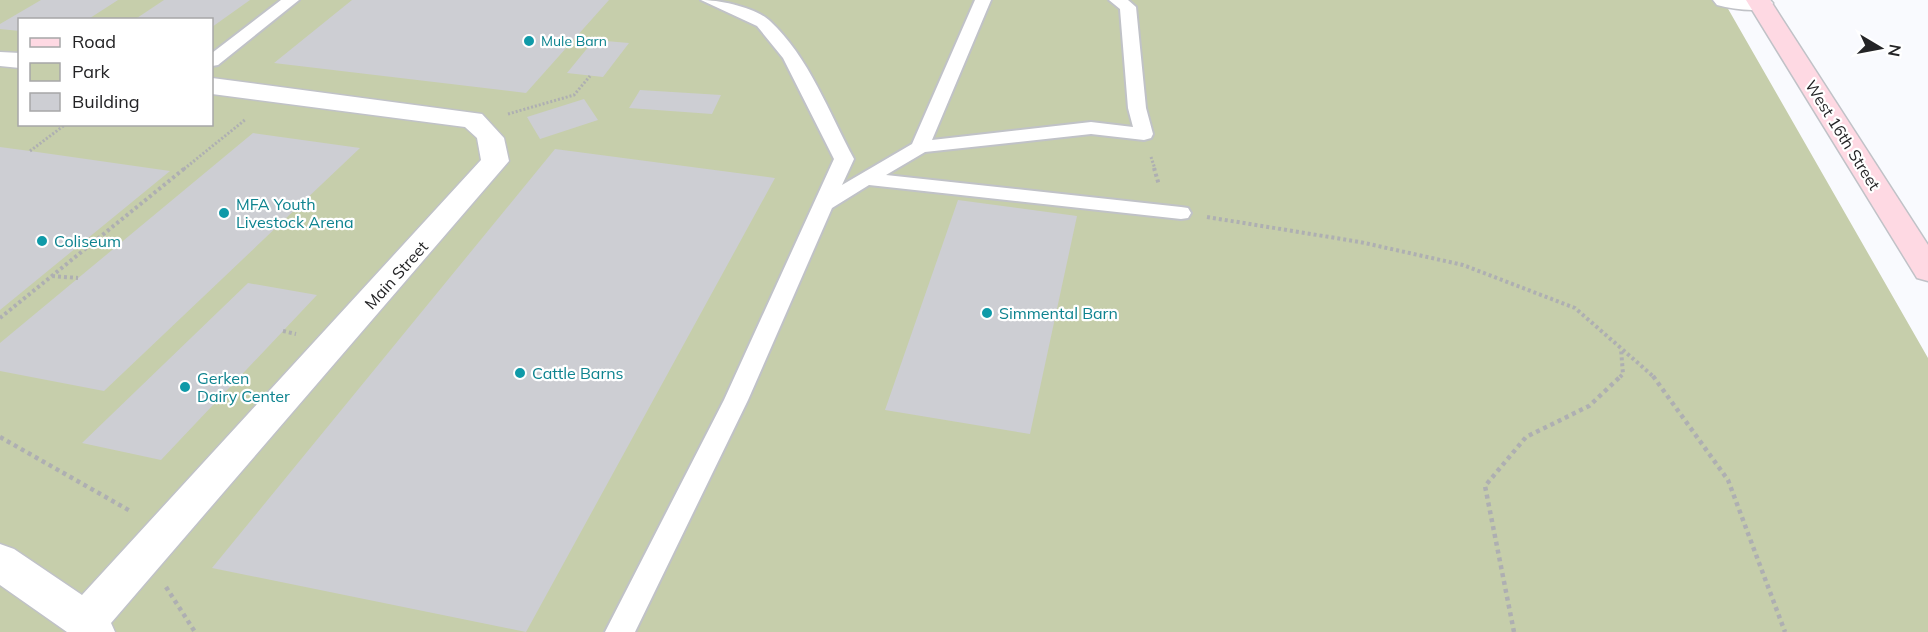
<svg xmlns="http://www.w3.org/2000/svg" width="1928" height="632" viewBox="0 0 1928 632" font-family="Mulish,sans-serif">
<style>
.green{fill:#c6ceab;fill-rule:evenodd}
.building{fill:#cdced3}
.lines{fill:none;stroke-linecap:round;stroke-linejoin:round}
.service-casing{stroke:#c0c2c7;stroke-width:4}
.minor-casing{stroke:#c0c2c7;stroke-width:3}
.secondary-casing{stroke:#c0c2c7;stroke-width:3}
.path-far2{stroke:#aeafb2;stroke-width:3;stroke-dasharray:2 2;stroke-linecap:butt}
.path-far1{stroke:#aeafb2;stroke-width:4;stroke-dasharray:3 3;stroke-linecap:butt}
.path{stroke:#aeafb2;stroke-width:4.5;stroke-dasharray:4 4;stroke-linecap:butt}
.service{fill:#fff;fill-rule:evenodd}
.minor{fill:#fff;fill-rule:evenodd}
.secondary{fill:#fed9e3;fill-rule:evenodd}
.culture-dot{fill:#0f9aa8;stroke:#fff;stroke-width:2}
.labels{text-anchor:middle;stroke-width:4.5;stroke-linejoin:round;paint-order:stroke}
.far-culture-label{font-size:14px;fill:#0d838f;stroke:#fff;text-anchor:start}
.street-label{font-size:16px;fill:#242426;stroke:#fff}
.culture-label{font-size:16px;fill:#0d838f;stroke:#fff;text-anchor:start}
</style>
<rect width="100%" height="100%" fill="#f9fafe"/>
<path class="green" d="M0,0H1723L1928,358V632H0ZM20,20H212V124H20Z"/>
<path class="building" d="M41,0H118L87,20H20V31L0,29V24Z
M164,0H250L212,27V20H134Z
M352,0H609L526,93L274,63Z
M594,40L629,43L603,77L567,73Z
M640,90L721,95L712,114L629,108Z
M584,99L598,120L540,139L527,117Z
M253,133L360,148L104,391L0,371V343Z
M0,147L30,151L170,171L0,310Z
M555,149L775,178L526,632L212,568Z
M958,200L1077,216L1030,434L885,410Z
M248,283L317,295L161,460L82,443Z"/>
<g class="lines">
<defs>
<path id="service" d="M281,0H299L218,65L212,66V53Z
M701,0C721,0 756,8 770,21C809,57 829,113 854,159L842,185L912,144L975,0H991L932,140L1091,122L1133,127L1128,108L1120,9L1109,0H1128L1136,7L1146,108L1153,134L1151,138L1144,140L1091,134L925,152L886,175L1181,207L1188,208L1191,213L1188,218L1181,219L869,185L832,208L748,400L635,632H605L724,400L834,159L783,58L757,26Z"/>
<path id="minor" d="M1713,0H1770L1773,3L1769,8C1753,12 1733,9 1717,5Z
M0,52L20,53V68L0,66Z
M212,78L482,114L504,138L509,161L111,623L115,632H67L0,585V544L14,549L82,595L481,160L477,138L465,127L212,94Z"/>
<path id="secondary" d="M1746,0H1770L1928,245V281L1917,278Z"/>
</defs>
<use href="#service" class="service-casing"/>
<use href="#minor" class="minor-casing"/>
<use href="#secondary" class="secondary-casing"/>
<path class="path-far2" d="M508,114L574,95L590,76
M30,151L66,124
M1151,157L1155,169
M184,169L246,119"/>
<path class="path-far1" d="M1154,168L1159,185
M1207,217L1360,242L1463,265L1575,308L1654,377
M52,276L78,278
M0,318L185,168
M283,331L296,334
M1620,377L1623,374L1621,349"/>
<path class="path" d="M1653,376L1728,480L1785,632
M0,437L132,512
M166,587L195,632
M1514,632L1485,486L1526,437L1589,406L1621,376"/>
<use href="#service" class="service"/>
<use href="#minor" class="minor"/>
<use href="#secondary" class="secondary"/>
</g>
<g class="culture-dot">
<circle cx="529" cy="41" r="6"/>
<circle cx="224" cy="213" r="6"/>
<circle cx="42" cy="241" r="6"/>
<circle cx="987" cy="313" r="6"/>
<circle cx="520" cy="373" r="6"/>
<circle cx="185" cy="387" r="6"/>
</g>
<g class="labels">
<g class="far-culture-label">
<text x="541" y="46">Mule Barn</text>
</g>
<g class="street-label">
<text transform="translate(1843 135) rotate(58)" y="6">West 16th Street</text>
<text transform="translate(396 275) rotate(-48)" y="6">Main Street</text>
</g>
<g class="culture-label">
<text x="236" y="210">MFA Youth<tspan x="236" dy="18">Livestock Arena</tspan></text>
<text x="54" y="247">Coliseum</text>
<text x="999" y="319">Simmental Barn</text>
<text x="532" y="379">Cattle Barns</text>
<text x="197" y="384">Gerken<tspan x="197" dy="18">Dairy Center</tspan></text>
</g>
</g>
<rect x="18" y="18" width="195" height="108" fill="#ffffff" stroke="#a7a7a8" stroke-width="1.5"/>
<rect x="30" y="38" width="30" height="9" fill="#fed9e3" stroke="#a7a7a8" stroke-width="1.5"/>
<text x="72" y="48" font-size="18" fill="#242426">Road</text>
<rect x="30" y="63" width="30" height="18" fill="#c6ceab" stroke="#a7a7a8" stroke-width="1.5"/>
<text x="72" y="78" font-size="18" fill="#242426">Park</text>
<rect x="30" y="93" width="30" height="18" fill="#cdced3" stroke="#a7a7a8" stroke-width="1.5"/>
<text x="72" y="108" font-size="18" fill="#242426">Building</text>
<g transform="translate(1880 48) rotate(100)" stroke="#ffffff" stroke-width="4.5" paint-order="stroke">
<path d="M0-4.5L10 22L0 15L-10 22Z" fill="#242426"/>
<text y="-9" font-size="16" font-weight="bold" text-anchor="middle" fill="#242426">N</text>
</g>
</svg>
